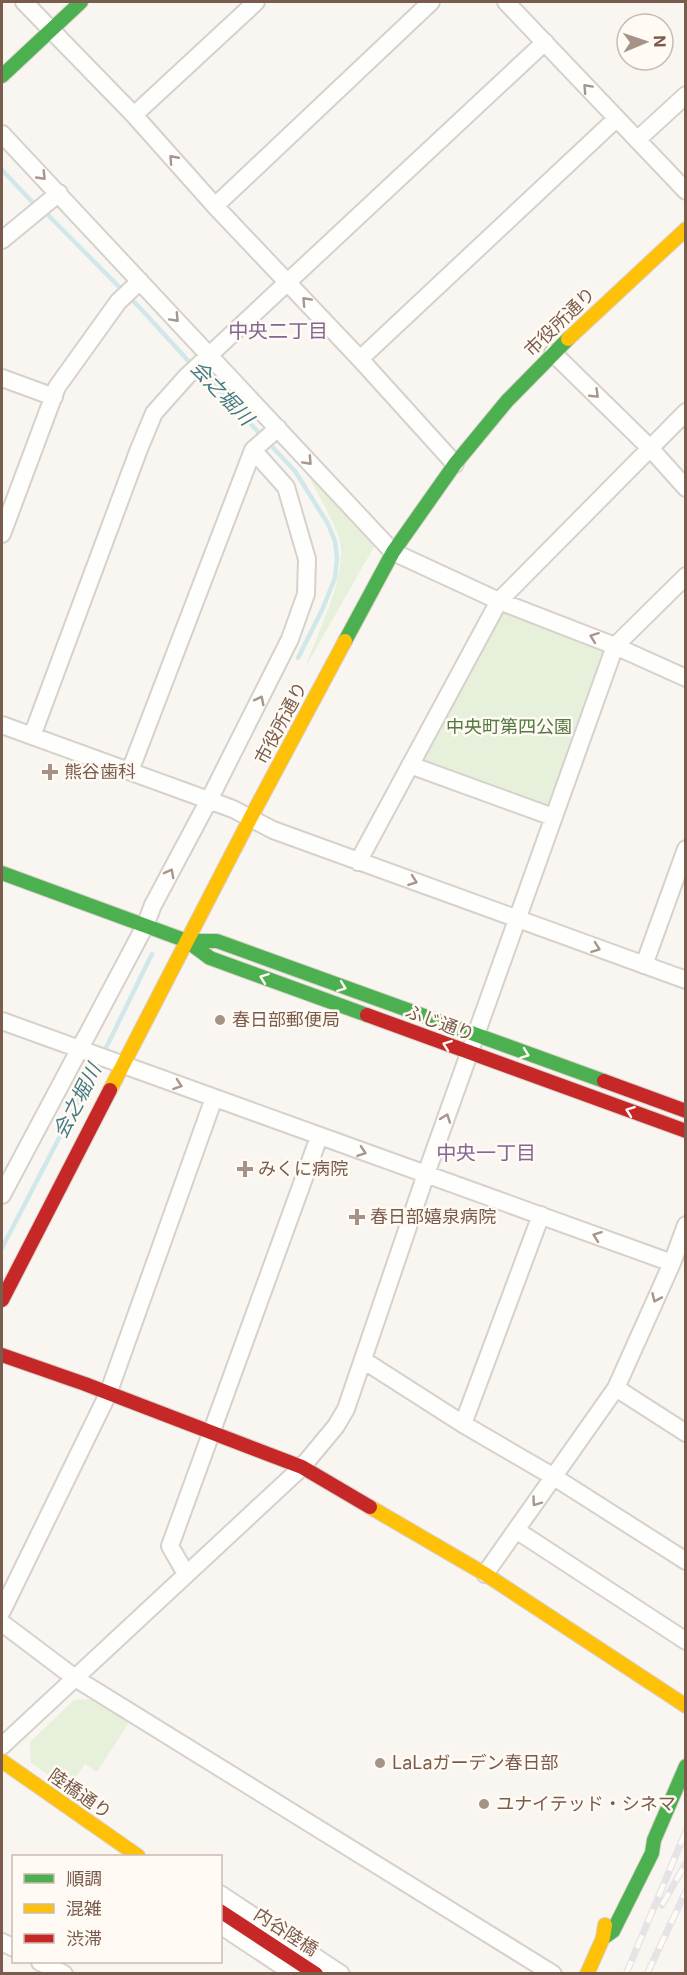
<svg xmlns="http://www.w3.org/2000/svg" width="687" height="1975" viewBox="0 0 687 1975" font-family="Inter,'Noto Sans JP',sans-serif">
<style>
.green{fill:#e7f0db}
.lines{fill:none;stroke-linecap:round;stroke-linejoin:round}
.stream{stroke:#d0e8ea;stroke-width:4.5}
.street-casing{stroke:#d7d1cb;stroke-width:20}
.fast-casing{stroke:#d9d2cb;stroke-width:16}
.slow-casing{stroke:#d9d2cb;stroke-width:16}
.jam-casing{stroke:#d9d2cb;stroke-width:16}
.street{stroke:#fefefd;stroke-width:16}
.fast{stroke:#4caf50;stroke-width:14}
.slow{stroke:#ffc107;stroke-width:14}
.jam{stroke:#c62828;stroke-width:14}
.rail-casing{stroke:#e6e3e7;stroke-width:7}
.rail{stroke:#fffaf3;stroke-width:4.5;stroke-dasharray:14;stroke-linecap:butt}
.oneway{stroke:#a8958b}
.oneway2{stroke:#fffaf3}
.poi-dot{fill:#a69286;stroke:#fffaf3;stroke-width:2}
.labels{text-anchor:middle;stroke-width:5;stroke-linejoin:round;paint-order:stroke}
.street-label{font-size:18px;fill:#7a5c4d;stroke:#fffaf3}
.park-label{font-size:18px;fill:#537a41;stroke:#fffaf3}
.poi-label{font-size:18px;fill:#7a5c4d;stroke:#fffaf3;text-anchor:start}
.neighbourhood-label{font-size:20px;fill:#846695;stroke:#fffaf3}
.water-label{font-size:20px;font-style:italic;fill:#437c86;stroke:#fffaf3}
</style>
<rect width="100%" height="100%" fill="#f9f5f0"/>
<path class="green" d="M308,475L375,545L305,668C317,634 349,573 339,538C332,518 318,494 308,475Z
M501,611L608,650L547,811L414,763Z
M94,1699L130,1721L97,1772L85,1764L68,1788L31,1763L30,1742L74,1700Z"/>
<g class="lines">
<path class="stream" d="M2,170L37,207
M44,211L143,311L192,365
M199,369L295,471L328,524L335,541L337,558L335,578L322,610L298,658
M103,1054L152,954
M2,1248L99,1061"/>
<defs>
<path id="street" d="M24,2L134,115L215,206L360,359L455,464
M506,2L686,191
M134,115L256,2
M2,134L393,552L499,601L615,646L686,678
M637,140L686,95
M215,206L431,2
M2,240L59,193
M553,353L650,448L686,488
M360,359L616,119
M2,378L54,397
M2,534L57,387L118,302L140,281
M2,725L233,809L273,830L686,980
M32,736L139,449L154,413L187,376L545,42
M410,765L553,817
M130,771L253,450L278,428
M358,862L499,601L686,412
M644,965L686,849
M2,1021C225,1102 449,1182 672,1263
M2,1195L145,926L153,905L209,800L290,639L306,594L307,559L286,487L253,450
M363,1360L463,1424L554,1477L686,1561
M616,1388L686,1433
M463,1424L541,1215
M516,1530L686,1641
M186,1574L170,1546L319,1137
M485,1574L616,1388L672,1263L686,1225
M2,1611L108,1394L214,1098
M2,1623L75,1678L553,1974
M2,1746L302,1467L336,1426L346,1409L426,1174L615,646L686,576
M220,1894L341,1974
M220,1925L294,1974
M2,1942L14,1948
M40,1962L64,1974"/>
<path id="fast" d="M2,76L81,2
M345,641L393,552L455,464L507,401L568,339
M2,873L187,941L210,958L367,1015
M187,941H217L604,1081
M603,1938L613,1931L652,1853L654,1840L686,1766"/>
<path id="slow" d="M568,339L686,229
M110,1090L251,817L345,641
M370,1507L485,1574L686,1706
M2,1761L138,1856
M587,1974L603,1938L605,1925"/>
<path id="jam" d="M367,1015L686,1131
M604,1081L686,1111
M2,1300L110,1090
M2,1355L85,1384L302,1467L370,1507
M220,1911L316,1974"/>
</defs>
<use href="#street" class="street-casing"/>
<use href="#fast" class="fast-casing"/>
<use href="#slow" class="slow-casing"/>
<use href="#jam" class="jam-casing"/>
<use href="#street" class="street"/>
<use href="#fast" class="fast"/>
<use href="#slow" class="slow"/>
<use href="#jam" class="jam"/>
<defs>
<path id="rail" d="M662,1905L686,1863
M626,1974L686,1831
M647,1974L686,1891"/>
</defs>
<use href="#rail" class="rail-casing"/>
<use href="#rail" class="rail"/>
</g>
<defs><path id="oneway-chevron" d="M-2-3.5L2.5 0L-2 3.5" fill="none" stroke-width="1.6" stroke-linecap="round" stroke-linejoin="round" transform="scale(1.5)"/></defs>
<g class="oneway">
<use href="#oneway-chevron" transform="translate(587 88) rotate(-133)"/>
<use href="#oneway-chevron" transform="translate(173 159) rotate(-132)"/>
<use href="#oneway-chevron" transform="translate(42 176) rotate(46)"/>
<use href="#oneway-chevron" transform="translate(306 301) rotate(-133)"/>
<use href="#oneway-chevron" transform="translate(175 318) rotate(47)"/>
<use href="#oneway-chevron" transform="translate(595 394) rotate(44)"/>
<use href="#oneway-chevron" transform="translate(308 461) rotate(47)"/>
<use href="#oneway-chevron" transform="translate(594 637) rotate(-159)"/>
<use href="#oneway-chevron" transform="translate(260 700) rotate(-63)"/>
<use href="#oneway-chevron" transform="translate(170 873) rotate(-62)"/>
<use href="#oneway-chevron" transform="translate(413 881) rotate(20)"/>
<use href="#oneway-chevron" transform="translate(596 948) rotate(20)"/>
<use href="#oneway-chevron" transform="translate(178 1085) rotate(19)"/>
<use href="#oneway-chevron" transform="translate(446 1118) rotate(-70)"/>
<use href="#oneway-chevron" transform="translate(362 1152) rotate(19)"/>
<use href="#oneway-chevron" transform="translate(597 1236) rotate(-160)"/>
<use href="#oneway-chevron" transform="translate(656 1298) rotate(114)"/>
<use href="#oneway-chevron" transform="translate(536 1502) rotate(126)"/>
</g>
<g class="oneway2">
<use href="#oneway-chevron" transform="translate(264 978) rotate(-160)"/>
<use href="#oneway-chevron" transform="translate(342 987) rotate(20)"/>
<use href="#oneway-chevron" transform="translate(447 1045) rotate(-160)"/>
<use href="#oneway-chevron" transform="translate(525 1054) rotate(20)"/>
<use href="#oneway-chevron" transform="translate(630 1111) rotate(-160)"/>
</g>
<g class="poi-dot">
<path d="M47 763h6v6h6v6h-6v6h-6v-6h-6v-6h6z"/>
<circle cx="220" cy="1020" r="6"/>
<path d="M242 1160h6v6h6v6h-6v6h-6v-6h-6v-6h6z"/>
<path d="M354 1208h6v6h6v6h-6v6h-6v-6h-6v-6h6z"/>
<circle cx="380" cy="1763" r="6"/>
<circle cx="484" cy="1804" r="6"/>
</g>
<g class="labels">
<g class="street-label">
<text transform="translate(560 322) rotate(-44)" y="6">市役所通り</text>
<text transform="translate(281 723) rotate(-62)" y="6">市役所通り</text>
<text transform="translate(440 1023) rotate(20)" y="6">ふじ通り</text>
<text transform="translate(80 1794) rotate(35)" y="6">陸橋通り</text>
<text transform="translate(286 1932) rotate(33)" y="6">内谷陸橋</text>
</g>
<g class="park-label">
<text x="509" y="733">中央町第四公園</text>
</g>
<g class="poi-label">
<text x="64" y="778">熊谷歯科</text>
<text x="232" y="1026">春日部郵便局</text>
<text x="258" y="1175">みくに病院</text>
<text x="370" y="1223">春日部嬉泉病院</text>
<text x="392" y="1769">LaLaガーデン春日部</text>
<text x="496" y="1810">ユナイテッド・シネマ</text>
</g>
<g class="neighbourhood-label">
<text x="278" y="338">中央二丁目</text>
<text x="486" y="1160">中央一丁目</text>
</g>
<g class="water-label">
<text transform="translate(222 393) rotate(46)" y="7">会之堀川</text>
<text transform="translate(77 1101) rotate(-63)" y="7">会之堀川</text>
</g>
</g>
<rect width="687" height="1975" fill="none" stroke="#7a5c4d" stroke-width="6"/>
<rect x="12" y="1855" width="210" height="108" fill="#fffaf3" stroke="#cabbb1" stroke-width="1.5"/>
<rect x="24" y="1874" width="30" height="9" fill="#4caf50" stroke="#cabbb1" stroke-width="1.5"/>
<text x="66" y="1885" font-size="18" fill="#7a5c4d">順調</text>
<rect x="24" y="1904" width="30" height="9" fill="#ffc107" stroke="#cabbb1" stroke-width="1.5"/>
<text x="66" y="1915" font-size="18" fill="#7a5c4d">混雑</text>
<rect x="24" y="1934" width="30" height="9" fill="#c62828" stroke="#cabbb1" stroke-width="1.5"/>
<text x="66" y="1945" font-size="18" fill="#7a5c4d">渋滞</text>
<g transform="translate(645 42) rotate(88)"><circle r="28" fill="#fffaf3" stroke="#cabbb1" stroke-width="1.5"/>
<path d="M0-4.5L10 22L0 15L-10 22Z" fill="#a69286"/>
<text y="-9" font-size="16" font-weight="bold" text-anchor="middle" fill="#7a5c4d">N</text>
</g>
</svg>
